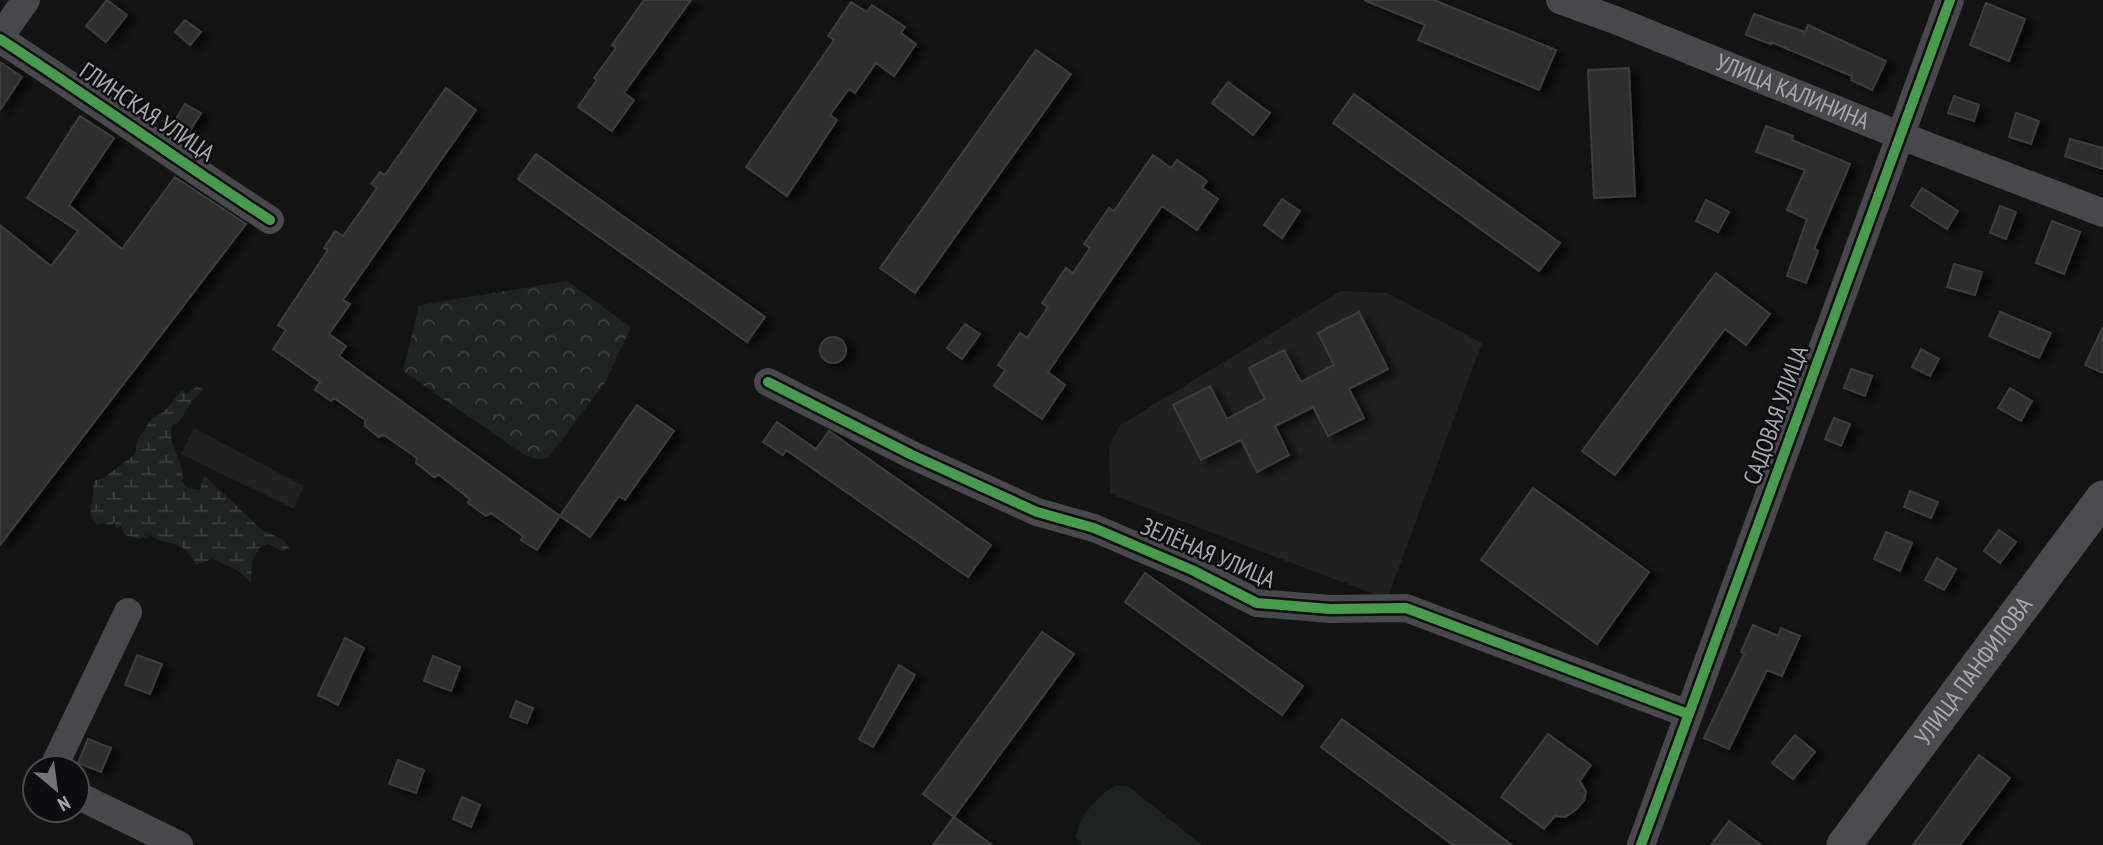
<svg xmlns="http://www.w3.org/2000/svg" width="2103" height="845" viewBox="0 0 2103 845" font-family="'PT Sans Narrow',sans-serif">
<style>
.built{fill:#202021}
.grass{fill:#1d231e}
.wetland{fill:url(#wetland-marsh)}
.park{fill:url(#park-crowns)}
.building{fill:#2d2d2e;stroke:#3c3d3f;stroke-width:2;filter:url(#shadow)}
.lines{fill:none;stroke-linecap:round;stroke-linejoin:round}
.minor{stroke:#48484c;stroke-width:28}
.major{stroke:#4a4b4d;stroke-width:35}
.cycleway-casing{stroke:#0d0d0f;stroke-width:15}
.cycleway{stroke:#469c4c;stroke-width:10}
.labels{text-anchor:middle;stroke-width:5;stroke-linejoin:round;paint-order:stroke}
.street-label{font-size:24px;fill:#a6a9b2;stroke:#0d0d0f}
</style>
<defs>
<pattern id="wetland-marsh" width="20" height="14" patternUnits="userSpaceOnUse" patternTransform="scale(1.75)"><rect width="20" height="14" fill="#1d231e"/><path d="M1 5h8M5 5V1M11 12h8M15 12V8" fill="none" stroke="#3b403c"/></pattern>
<pattern id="park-crowns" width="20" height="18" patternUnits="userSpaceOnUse" patternTransform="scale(1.75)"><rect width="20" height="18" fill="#1d231e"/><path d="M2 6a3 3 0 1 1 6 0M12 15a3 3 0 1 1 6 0" fill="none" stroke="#3b403c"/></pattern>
<filter id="shadow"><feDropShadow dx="8" dy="4.5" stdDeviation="3.5" flood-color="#0009"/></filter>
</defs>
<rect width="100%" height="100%" fill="#131313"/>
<path class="built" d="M1341,291L1387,293L1482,343L1387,599L1110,494L1109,446L1120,425Z
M194,428L304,486L294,509L181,454Z"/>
<path class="grass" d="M1115,786H1128L1202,845H1082L1076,837C1079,816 1097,796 1115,786Z"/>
<path class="wetland" d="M197,386L204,390C191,398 187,412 177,424L172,425C166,446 186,460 182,481L188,488L200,490L204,475L262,530L284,540L289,548L282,551L268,544L259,548L252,561L251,583L237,570L213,559L196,565C181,535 167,549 150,535L140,539L125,535L121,526L116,528L115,522L110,526L102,523L97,526L90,513C94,500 92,490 95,480L104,478L135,454L137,441L153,417C169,413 171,399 183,390L186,395Z"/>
<path class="park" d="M567,281L631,327L606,381L549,457C537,461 531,458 520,452L403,371L419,305Z"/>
<path class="building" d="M107,0L127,15L106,42L86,26Z
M644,0H691L624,93L634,100L612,131L578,107L597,80L594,78L616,48L612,45Z
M1364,0H1434L1556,50L1539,90L1418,40L1425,25Z
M851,2L867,12L872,5L905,27L901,33L916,44L894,76L876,63L855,93L849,89L830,115L837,120L787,196L746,167L834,40L828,36Z
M1986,3L2025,19L2009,61L1970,45Z
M1754,14L1805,32L1808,25L1886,61L1872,90L1851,80L1852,76L1771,42V44L1746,35Z
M185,20L201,32L190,45L175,32Z
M1036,50L1071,74L915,293L880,268Z
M0,62L22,77L0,110Z
M1629,68L1635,196L1594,198L1588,70Z
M1228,82L1270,113L1253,135L1212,103Z
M446,88L476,110L343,300L350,304L329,334L346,346L339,356L560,516L537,550L521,540L523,536L491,513L486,516L468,503L470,499L439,475L434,477L416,463L417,458L384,435L379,437L365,426V420L334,398L331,401L315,390L320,382L273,349L286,330L278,325L328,250L324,248L335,231L343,236L377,188L371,184L380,172L385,175Z
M1354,94L1560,243L1539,271L1333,123Z
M1954,96L1979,105L1974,121L1948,113Z
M185,104L201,113L185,139L169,130Z
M2016,113L2039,121L2031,144L2009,137Z
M80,116L114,138L69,205L122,249L175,177L246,224L0,545V225L51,266L78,231L27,198Z
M1766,126L1793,136L1792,140L1850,164L1814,249L1818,251L1806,283L1787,276L1807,219L1787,210L1805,170L1756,152Z
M2070,139L2103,148V169L2065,156Z
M536,154L765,317L747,342L518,179Z
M1153,155L1171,168L1177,160L1207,181L1202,188L1218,199L1197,230L1162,206L1048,372L1065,385L1042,419L994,386L1005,370L998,365L1020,333L1027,338L1048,307L1042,303L1066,268L1073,273L1090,248L1084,244L1109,208L1114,211Z
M1922,188L1958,211L1947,229L1911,206Z
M1282,199L1300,211L1282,238L1264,225Z
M1706,200L1729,212L1718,232L1696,221Z
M2000,206L2016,212L2006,239L1990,233Z
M2052,221L2080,232L2064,274L2036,263Z
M1954,264L1982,272L1975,295L1947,287Z
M1716,273L1770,314L1746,345L1725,329L1615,475L1582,451Z
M1359,312L1388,369L1349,389L1364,418L1328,436L1313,407L1275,426L1289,455L1257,472L1241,440L1201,460L1173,405L1210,386L1227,419L1265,399L1249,368L1284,350L1301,382L1334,365L1318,333Z
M2000,312L2051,333L2039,358L1989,336Z
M965,324L980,334L962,359L947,348Z
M2103,327V373L2085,365Z
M820 350a13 13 0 1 1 26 0a13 13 0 1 1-26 0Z
M1921,349L1939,359L1930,376L1912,367Z
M1851,369L1872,376L1865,396L1844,388Z
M2010,388L2032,401L2021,421L1998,408Z
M637,405L674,431L625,500L619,496L590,537L560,516Z
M1834,418L1850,424L1841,446L1825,439Z
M777,422L816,449L829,431L991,545L968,577L786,450L783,455L763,442Z
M1533,488L1649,572L1597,644L1481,560Z
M1910,491L1938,502L1931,518L1904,507Z
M1999,530L2016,542L2000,563L1984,551Z
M1886,532L1912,543L1900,571L1874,559Z
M1937,558L1956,569L1944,590L1925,580Z
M1145,573L1303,686L1282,715L1125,602Z
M1753,625L1778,636L1781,628L1800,636L1782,676L1767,670L1729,749L1704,738L1744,654L1741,652Z
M1042,632L1074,654L954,817L923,794Z
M345,638L364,648L338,705L318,695Z
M137,655L162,664L150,694L125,685Z
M433,656L460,667L451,691L424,681Z
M899,665L915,675L873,747L859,739Z
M516,701L533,708L527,723L510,717Z
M1342,719L1512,845H1453L1321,747Z
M1548,734L1591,765L1580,781L1586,792L1584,800L1577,809L1565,817L1555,816L1544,829L1501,797Z
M1795,735L1815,752L1793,779L1772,763Z
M88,739L111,748L101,772L78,763Z
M1979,755L2010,778L1960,845H1913Z
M398,760L424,770L416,793L389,784Z
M462,797L480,805L471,827L453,819Z
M954,817L992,845H933Z
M1729,821L1761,845H1711Z"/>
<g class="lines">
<g class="minor">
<path id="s1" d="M1560,0L1615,20L1899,135L2103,213"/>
<path d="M0,37L26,0"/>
<path d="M0,39C91,98 179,161 270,220"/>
<path d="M768,382L912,455L1037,512L1094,528L1192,570L1257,603L1330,609L1406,608L1688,714"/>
<path d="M53,768L128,612"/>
<path d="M77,795L179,845"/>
<path d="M1641,845L1950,0"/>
</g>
<path class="major" id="s2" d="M1844,845L2103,498"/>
<defs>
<path id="cycleway" d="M0,39C91,98 179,161 270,220
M768,382L912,455L1037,512L1094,528L1192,570L1257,603L1330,609L1406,608L1688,714
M1641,845L1950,0"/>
</defs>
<use href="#cycleway" class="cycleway-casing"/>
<use href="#cycleway" class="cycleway"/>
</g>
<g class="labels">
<g class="street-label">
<text dy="8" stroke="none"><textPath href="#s1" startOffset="250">УЛИЦА КАЛИНИНА</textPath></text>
<text transform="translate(147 112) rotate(34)" y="8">ГЛИНСКАЯ УЛИЦА</text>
<text transform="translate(1776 415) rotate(-70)" y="8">САДОВАЯ УЛИЦА</text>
<text transform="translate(1208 553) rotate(23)" y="8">ЗЕЛЁНАЯ УЛИЦА</text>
<text dy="8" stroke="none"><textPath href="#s2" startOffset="217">УЛИЦА ПАНФИЛОВА</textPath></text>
</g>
</g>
<g transform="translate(56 789) rotate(151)"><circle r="33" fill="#0d0d0f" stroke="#4a4b50" stroke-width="2"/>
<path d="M0-5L12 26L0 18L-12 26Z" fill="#73747a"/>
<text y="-10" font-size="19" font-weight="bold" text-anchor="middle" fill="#a6a9b2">N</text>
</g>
</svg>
